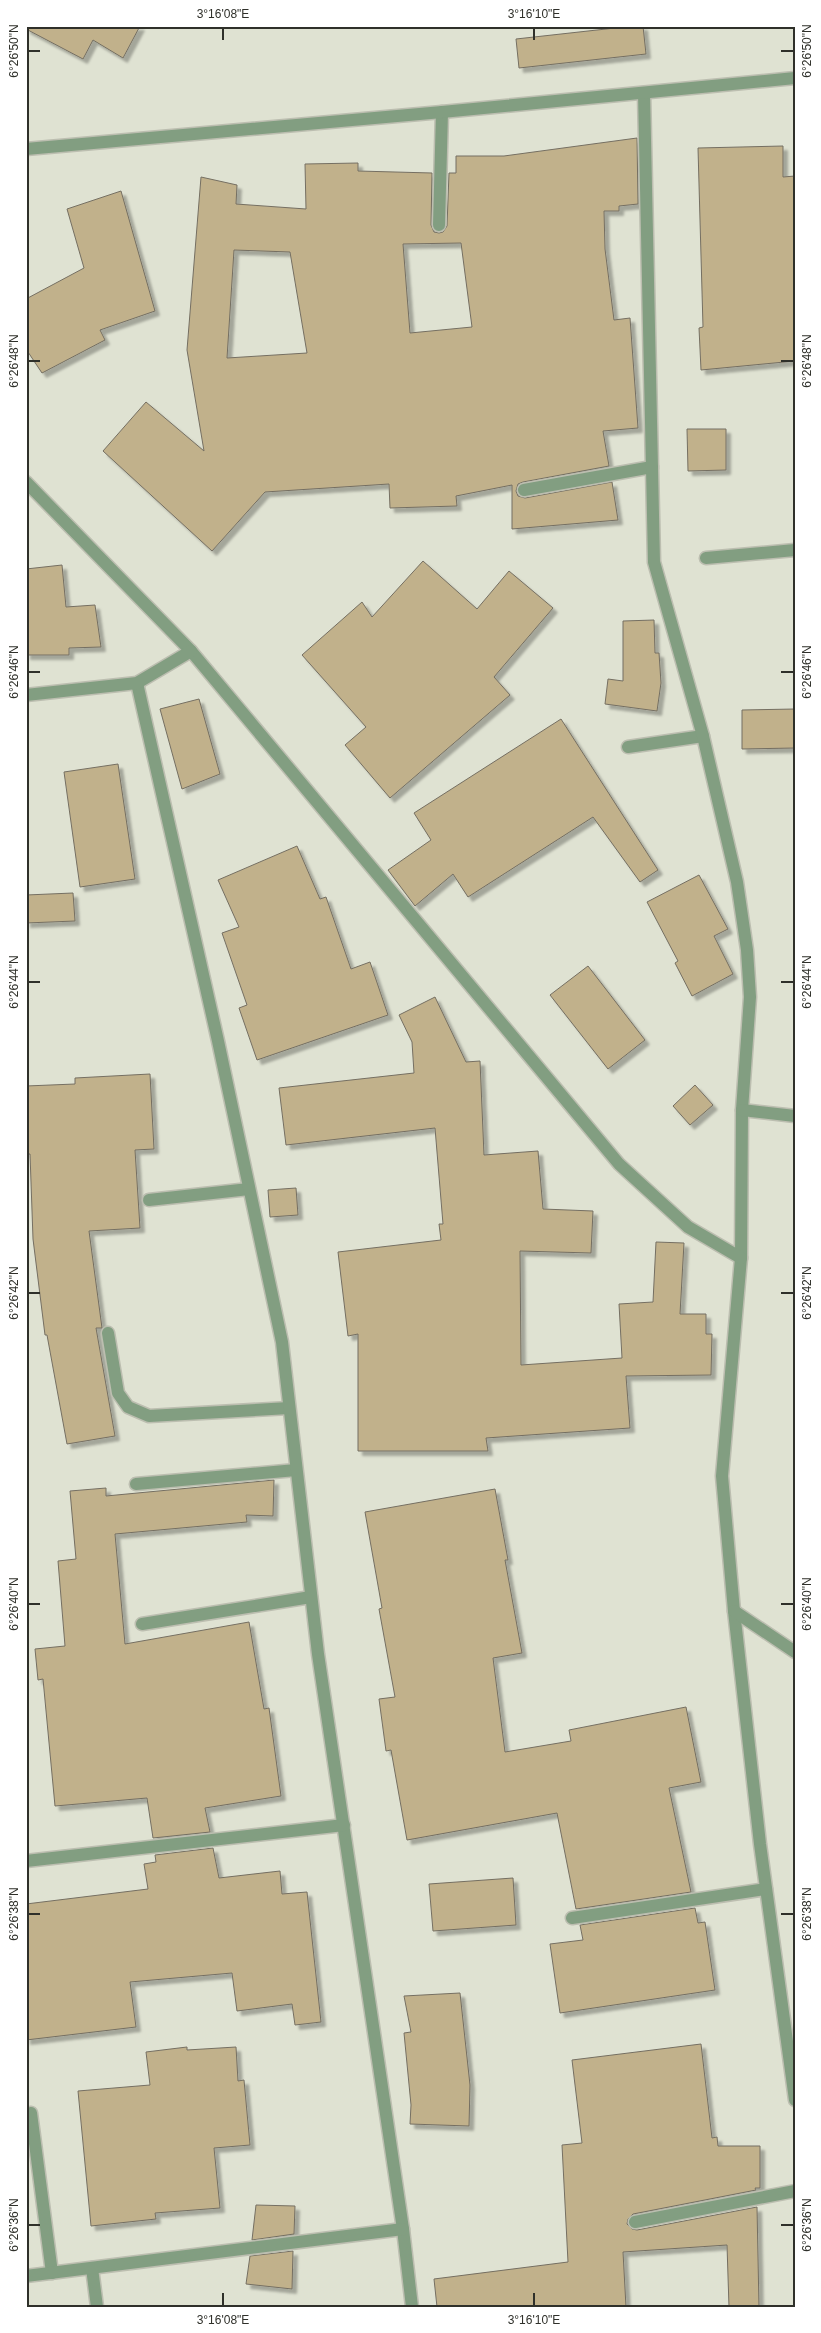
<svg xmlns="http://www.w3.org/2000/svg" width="821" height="2333" font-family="Arial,sans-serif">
<defs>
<filter id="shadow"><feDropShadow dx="4.5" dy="4.5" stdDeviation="1" flood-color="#0004"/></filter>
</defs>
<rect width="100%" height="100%" fill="#dfe2d2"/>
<!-- building -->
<g fill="#c1b18b" stroke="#756f62" fill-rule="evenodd" filter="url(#shadow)">
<path d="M 26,26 L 140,26 L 123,58 L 93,40 L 83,59 L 26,29 Z"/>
<path d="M 633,26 L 643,26 L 646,54 L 519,68 L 516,39 Z"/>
<path d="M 637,138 L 638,204 L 619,206 L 619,211 L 604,211 L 605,249 L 614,320 L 630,318 L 638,428 L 603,431 L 609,466 L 523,482 L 518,484 L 516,491 L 518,496 L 525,498 L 612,482 L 618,520 L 512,529 L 512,485 L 456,496 L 457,506 L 390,508 L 389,484 L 265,492 L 212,551 L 103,451 L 146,402 L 204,451 L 187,350 L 201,177 L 237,185 L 236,204 L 306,209 L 305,164 L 358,163 L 358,171 L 432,173 L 431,225 L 434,232 L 439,233 L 443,232 L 447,226 L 449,173 L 456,173 L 456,156 L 504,156 ZM 461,243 L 472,327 L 410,333 L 403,244 ZM 234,250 L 290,252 L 307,353 L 227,358 Z"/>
<path d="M 783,146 L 783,177 L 795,176 L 795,361 L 701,370 L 699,328 L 703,327 L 698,148 Z"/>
<path d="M 121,191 L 155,311 L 100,330 L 105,340 L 42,373 L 26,349 L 26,299 L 84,268 L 67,209 Z"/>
<path d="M 687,429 L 726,429 L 726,470 L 688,471 Z"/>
<path d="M 423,561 L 477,609 L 509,571 L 553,608 L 494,677 L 510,695 L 390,798 L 345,745 L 366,727 L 302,655 L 362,602 L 372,617 Z"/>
<path d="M 62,565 L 66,607 L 95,605 L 101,647 L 69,648 L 69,655 L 26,655 L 26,569 Z"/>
<path d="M 654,620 L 655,653 L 659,653 L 661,683 L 657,711 L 605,704 L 608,679 L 623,681 L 623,621 Z"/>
<path d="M 199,699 L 220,774 L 182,789 L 160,709 Z"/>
<path d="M 795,709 L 795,748 L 742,749 L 742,710 Z"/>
<path d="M 561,719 L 658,870 L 640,882 L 593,817 L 468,897 L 453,874 L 415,906 L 388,870 L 431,840 L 414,813 Z"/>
<path d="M 118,764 L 135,879 L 80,887 L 64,772 Z"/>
<path d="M 297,846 L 320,899 L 326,897 L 351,969 L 370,962 L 388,1015 L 257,1060 L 239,1008 L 247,1005 L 222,933 L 239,927 L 218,880 Z"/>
<path d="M 699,875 L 728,929 L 714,936 L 733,974 L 692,996 L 675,963 L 678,961 L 647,902 Z"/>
<path d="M 73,893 L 75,921 L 26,923 L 26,895 Z"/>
<path d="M 588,966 L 645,1040 L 608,1069 L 550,995 Z"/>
<path d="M 435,997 L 466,1062 L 480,1061 L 484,1155 L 538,1151 L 543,1209 L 593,1211 L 591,1253 L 520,1251 L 521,1365 L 622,1358 L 619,1304 L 653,1302 L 656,1242 L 684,1243 L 680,1314 L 706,1314 L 706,1334 L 712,1334 L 711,1375 L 626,1376 L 630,1428 L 486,1438 L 488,1451 L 358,1451 L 358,1334 L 348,1336 L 338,1252 L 441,1240 L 439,1224 L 443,1224 L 435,1128 L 286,1145 L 279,1088 L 414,1073 L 412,1042 L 399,1015 Z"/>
<path d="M 150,1074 L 154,1149 L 135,1150 L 140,1228 L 89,1231 L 102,1328 L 96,1328 L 115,1436 L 67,1444 L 47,1335 L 45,1335 L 33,1239 L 30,1154 L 26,1154 L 26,1086 L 75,1084 L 75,1078 Z"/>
<path d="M 695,1085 L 713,1105 L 690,1125 L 673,1106 Z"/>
<path d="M 296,1188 L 298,1215 L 270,1217 L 268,1190 Z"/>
<path d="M 274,1480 L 273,1516 L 246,1515 L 247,1522 L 115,1534 L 125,1644 L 249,1622 L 264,1709 L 269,1708 L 281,1796 L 205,1808 L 210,1832 L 153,1838 L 147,1798 L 55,1806 L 43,1679 L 38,1680 L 35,1649 L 65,1646 L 58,1561 L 76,1559 L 70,1491 L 106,1488 L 106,1496 Z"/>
<path d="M 495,1489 L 508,1560 L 505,1560 L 522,1653 L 493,1658 L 505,1752 L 571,1741 L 569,1730 L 686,1707 L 701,1782 L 669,1788 L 691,1892 L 576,1909 L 557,1813 L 407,1840 L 391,1750 L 386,1751 L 379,1699 L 395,1697 L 379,1609 L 382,1608 L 365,1512 Z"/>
<path d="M 213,1848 L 219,1878 L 280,1871 L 282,1894 L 307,1892 L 321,2022 L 295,2025 L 292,2004 L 237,2011 L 232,1973 L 130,1982 L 136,2027 L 26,2040 L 26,1904 L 148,1889 L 144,1864 L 156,1862 L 155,1855 Z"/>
<path d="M 513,1878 L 516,1925 L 433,1931 L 429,1884 Z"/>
<path d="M 695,1908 L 698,1923 L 705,1922 L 715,1990 L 560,2013 L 550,1944 L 583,1940 L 580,1925 Z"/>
<path d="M 460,1993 L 470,2085 L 469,2126 L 410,2124 L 411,2105 L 404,2033 L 411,2032 L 404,1996 Z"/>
<path d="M 701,2044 L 712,2138 L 717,2137 L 718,2146 L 760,2146 L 760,2188 L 755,2188 L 756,2190 L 633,2214 L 628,2219 L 627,2224 L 632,2229 L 637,2230 L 757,2207 L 759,2307 L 729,2307 L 727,2245 L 623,2252 L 626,2307 L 437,2307 L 434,2279 L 568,2262 L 562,2145 L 582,2143 L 572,2060 Z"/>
<path d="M 187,2047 L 187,2050 L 236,2047 L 238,2081 L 244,2080 L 250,2145 L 214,2148 L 220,2208 L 155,2213 L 156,2219 L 91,2226 L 78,2091 L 150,2085 L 146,2052 Z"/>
<path d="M 256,2205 L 295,2206 L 294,2234 L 252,2240 Z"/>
<path d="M 293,2251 L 292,2289 L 246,2284 L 250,2256 Z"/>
</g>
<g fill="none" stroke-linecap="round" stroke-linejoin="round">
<defs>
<g id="lane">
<path d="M 439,225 L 442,112"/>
<path d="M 524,490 L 652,467"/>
<path d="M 628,747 L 703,736"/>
<path d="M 149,1200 L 249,1189"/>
<path d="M 108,1333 L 118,1393 L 128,1407 L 149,1416 L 289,1408"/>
<path d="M 136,1484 L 296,1470"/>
<path d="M 142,1624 L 311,1597"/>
<path d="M 572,1918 L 766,1889"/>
<path d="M 31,2113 L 52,2273"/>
<path d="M 635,2222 L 795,2191"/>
<path d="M 92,2268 L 97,2307"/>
</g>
<g id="street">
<path d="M 644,93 L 654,562 L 703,736 L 737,882 L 747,950 L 750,997 L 742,1110 L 741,1258 L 722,1476 L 734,1611 L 760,1844 L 795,2100"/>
<path d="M 26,149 L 442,112 L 795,78"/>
<path d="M 26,482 L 191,651 L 619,1164 L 688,1227 L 741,1258"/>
<path d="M 706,558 L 795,550"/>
<path d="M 137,683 L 218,1041 L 282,1342 L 318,1654 L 403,2229 L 412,2307"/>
<path d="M 26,695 L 137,683 L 191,651"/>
<path d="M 742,1110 L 795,1116"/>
<path d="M 734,1611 L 795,1652"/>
<path d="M 26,1861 L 344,1825"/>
<path d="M 26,2276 L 403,2229"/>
</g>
</defs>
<!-- lane casing -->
<use href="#lane" stroke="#bcbeb0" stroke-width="15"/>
<!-- street casing -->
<use href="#street" stroke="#bcbeb0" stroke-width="15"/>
<!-- lane -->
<use href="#lane" stroke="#829e81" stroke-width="12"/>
<!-- street -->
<use href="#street" stroke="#829e81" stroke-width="12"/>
</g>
<!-- ticks -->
<path fill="none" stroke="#2f302a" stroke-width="2" d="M 223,28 L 223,40M 534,28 L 534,40M 28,51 L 40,51M 781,51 L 794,51M 28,361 L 40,361M 781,361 L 794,361M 28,672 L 40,672M 781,672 L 794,672M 28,982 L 40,982M 781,982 L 794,982M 28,1293 L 40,1293M 781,1293 L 794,1293M 28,1604 L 40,1604M 781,1604 L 794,1604M 28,1914 L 40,1914M 781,1914 L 794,1914M 28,2225 L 40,2225M 781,2225 L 794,2225M 223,2293 L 223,2306M 534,2293 L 534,2306"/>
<!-- border -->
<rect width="821" height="2333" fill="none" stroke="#ffffff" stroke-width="55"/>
<rect x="28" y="28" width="766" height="2278" fill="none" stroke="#2f302a" stroke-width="2"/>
<g font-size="12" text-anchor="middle" fill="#2f302a">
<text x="223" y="18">3°16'08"E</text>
<text x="534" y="18">3°16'10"E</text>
<text transform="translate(14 51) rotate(-90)" y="4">6°26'50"N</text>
<text transform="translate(807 51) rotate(-90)" y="4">6°26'50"N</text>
<text transform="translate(14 361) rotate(-90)" y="4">6°26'48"N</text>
<text transform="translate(807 361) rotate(-90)" y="4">6°26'48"N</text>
<text transform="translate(14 672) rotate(-90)" y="4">6°26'46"N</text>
<text transform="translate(807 672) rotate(-90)" y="4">6°26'46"N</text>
<text transform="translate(14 982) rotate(-90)" y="4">6°26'44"N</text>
<text transform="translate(807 982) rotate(-90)" y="4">6°26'44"N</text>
<text transform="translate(14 1293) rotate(-90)" y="4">6°26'42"N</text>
<text transform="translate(807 1293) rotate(-90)" y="4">6°26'42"N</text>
<text transform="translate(14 1604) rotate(-90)" y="4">6°26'40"N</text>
<text transform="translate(807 1604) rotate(-90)" y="4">6°26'40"N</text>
<text transform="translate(14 1914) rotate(-90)" y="4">6°26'38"N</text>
<text transform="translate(807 1914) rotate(-90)" y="4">6°26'38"N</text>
<text transform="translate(14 2225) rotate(-90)" y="4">6°26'36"N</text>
<text transform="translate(807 2225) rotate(-90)" y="4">6°26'36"N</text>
<text x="223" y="2324">3°16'08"E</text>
<text x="534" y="2324">3°16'10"E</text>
</g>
</svg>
